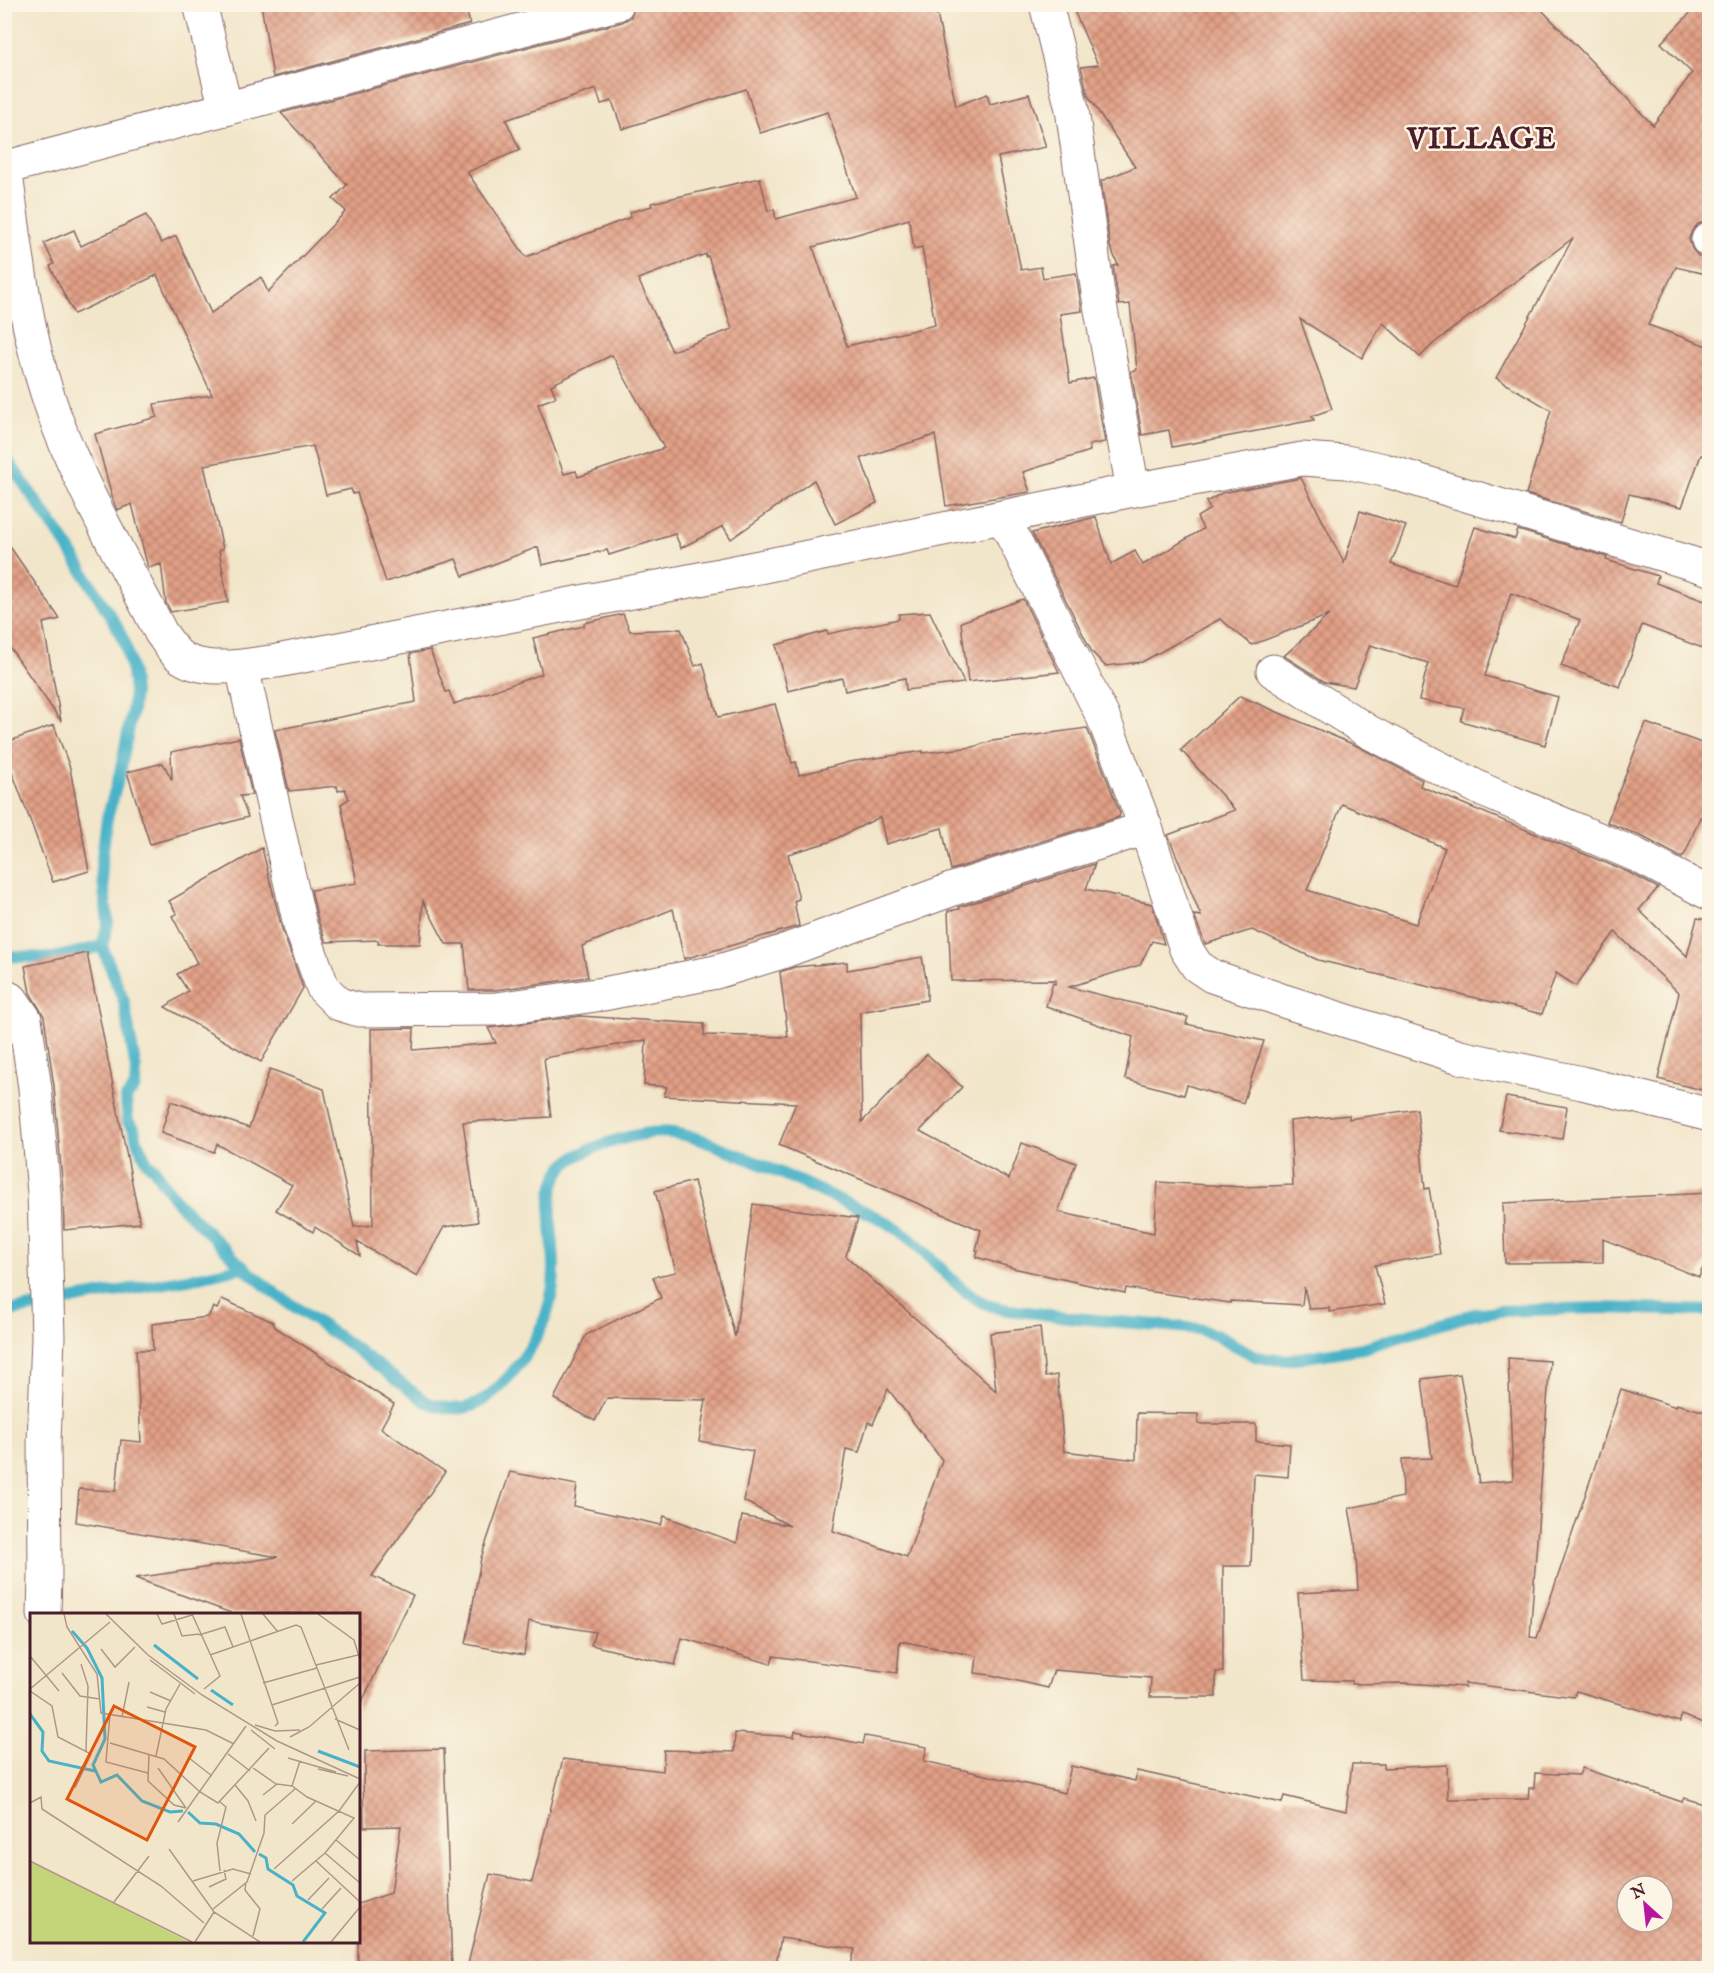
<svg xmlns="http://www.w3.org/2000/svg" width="1714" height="1973" font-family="'IM FELL English',serif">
<defs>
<pattern id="building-cross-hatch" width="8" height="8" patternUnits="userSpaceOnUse" patternTransform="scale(1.5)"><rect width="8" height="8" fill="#e2a086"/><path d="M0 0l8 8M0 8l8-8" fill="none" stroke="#b9826e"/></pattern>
</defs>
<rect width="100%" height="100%" fill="#fcf5e5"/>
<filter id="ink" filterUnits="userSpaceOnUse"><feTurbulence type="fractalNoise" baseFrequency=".0167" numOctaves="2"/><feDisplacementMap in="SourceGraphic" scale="12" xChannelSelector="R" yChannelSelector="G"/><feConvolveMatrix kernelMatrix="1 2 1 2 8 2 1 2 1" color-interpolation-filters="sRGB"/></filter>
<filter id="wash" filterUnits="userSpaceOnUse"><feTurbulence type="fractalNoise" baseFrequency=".008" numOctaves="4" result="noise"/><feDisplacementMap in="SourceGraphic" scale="24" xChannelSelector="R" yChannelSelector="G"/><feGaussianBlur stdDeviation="1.35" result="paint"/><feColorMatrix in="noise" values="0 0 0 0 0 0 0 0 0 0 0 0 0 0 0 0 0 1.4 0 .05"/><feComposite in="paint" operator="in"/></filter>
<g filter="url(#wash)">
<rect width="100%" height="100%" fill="#f2e6ca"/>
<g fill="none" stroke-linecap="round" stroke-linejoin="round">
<!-- stream -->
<g stroke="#4ab2c8" stroke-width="12">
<path d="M 4,455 L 66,544 L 116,625 L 125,643 L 132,672 L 134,692 L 132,712 L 120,773 L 107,818 L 101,865 L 108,923 L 102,946 L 124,1002 L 136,1070 L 135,1087 L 126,1098 L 128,1122 L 134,1128 L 137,1141 L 148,1164 L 154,1168 L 160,1179 L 178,1203 L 243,1267 L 276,1294 L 352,1346 L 426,1402 C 457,1414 476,1410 499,1387 C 530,1356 554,1315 554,1270 C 555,1238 542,1199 561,1170 C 573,1151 621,1138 643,1134 C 658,1131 674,1132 688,1136 C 703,1139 717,1146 731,1152 C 761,1164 790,1177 820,1191 C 850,1205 883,1217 909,1238 C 934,1258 958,1292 986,1304 C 1002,1311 1020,1311 1036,1313 C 1090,1321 1144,1323 1198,1329 L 1216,1335 L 1255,1356 L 1268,1359 L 1287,1360 L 1363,1348 L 1474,1314 L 1499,1311 L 1601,1308 L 1710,1311"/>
<path d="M 4,956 L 53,958 L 102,946"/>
<path d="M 4,1312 L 204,1276 L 243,1267"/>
</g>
</g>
<g id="blocks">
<!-- building -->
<g fill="url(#building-cross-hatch)" fill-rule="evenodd">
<path d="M 261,4 L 465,4 L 470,24 L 273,77 Z"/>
<path d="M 637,4 L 935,4 L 956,106 L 987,94 L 990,104 L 1029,94 L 1046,147 L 998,157 L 1021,270 L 1041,267 L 1043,278 L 1076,273 L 1082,311 L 1060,314 L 1070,383 L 1094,378 L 1105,442 L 1089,445 L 1090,451 L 1023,472 L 1030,492 L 946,506 L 935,435 L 861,458 L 877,503 L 835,524 L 814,480 L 731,539 L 723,526 L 681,548 L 675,534 L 609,555 L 607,550 L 542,565 L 538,547 L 463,576 L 456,559 L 386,582 L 357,493 L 353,494 L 351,489 L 326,495 L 313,446 L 204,465 L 223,549 L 219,550 L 228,602 L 171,612 L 166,603 L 161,564 L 148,568 L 132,504 L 117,510 L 113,500 L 95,434 L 157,417 L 154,404 L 212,395 L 157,275 L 74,314 L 50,266 L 54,264 L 44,243 L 74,230 L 81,246 L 146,215 L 161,243 L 176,236 L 211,313 L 261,277 L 268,292 L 346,211 L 333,199 L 347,185 L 281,113 L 622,22 L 631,17 L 635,5 ZM 596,89 L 601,104 L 612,101 L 622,129 L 746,89 L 760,133 L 828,112 L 856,197 L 776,219 L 774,209 L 768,211 L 760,178 L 651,203 L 652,206 L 630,212 L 631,217 L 526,257 L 467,172 L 520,150 L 506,120 ZM 909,219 L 914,249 L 922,247 L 935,325 L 847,346 L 813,247 ZM 706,254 L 706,257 L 708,256 L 732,329 L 672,351 L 638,279 ZM 612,355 L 664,448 L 578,477 L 576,471 L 564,474 L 538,404 L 556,397 L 551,385 Z"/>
<path d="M 1071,4 L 1536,4 L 1653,125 L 1692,73 L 1661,43 L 1699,4 L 1710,4 L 1710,221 L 1698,224 L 1692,231 L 1689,239 L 1692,249 L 1698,256 L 1710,259 L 1710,275 L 1676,267 L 1648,325 L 1710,347 L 1710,458 L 1701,455 L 1682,507 L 1629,494 L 1621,522 L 1526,494 L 1551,410 L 1496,378 L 1573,238 L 1434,343 L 1420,357 L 1383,323 L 1362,358 L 1300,319 L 1332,409 L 1312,416 L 1314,420 L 1172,447 L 1169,430 L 1142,435 L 1131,371 L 1137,370 L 1130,304 L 1119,305 L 1113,266 L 1118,265 L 1110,246 L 1101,181 L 1135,167 L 1088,96 L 1081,67 L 1098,65 Z"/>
<path d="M 1301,478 L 1344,563 L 1360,511 L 1406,526 L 1391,564 L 1455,585 L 1475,527 L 1515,539 L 1518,530 L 1607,557 L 1606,560 L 1658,576 L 1656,583 L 1710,603 L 1710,651 L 1642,625 L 1620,687 L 1561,666 L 1580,620 L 1511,593 L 1485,676 L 1558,697 L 1545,745 L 1461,721 L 1464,708 L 1419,700 L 1428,663 L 1370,645 L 1354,687 L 1325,682 L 1284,656 L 1329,615 L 1252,645 L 1220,619 L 1142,662 L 1105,666 L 1092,652 L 1032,533 L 1096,517 L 1111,564 L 1135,551 L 1143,565 L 1203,529 L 1197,517 L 1210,509 L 1206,502 L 1222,493 Z"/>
<path d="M 4,538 L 60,619 L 43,623 L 61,721 L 4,639 Z"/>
<path d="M 1023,599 L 1059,672 L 968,682 L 961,622 Z"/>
<path d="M 930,612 L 964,683 L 906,690 L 905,678 L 845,691 L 842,678 L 788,691 L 776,645 L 827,631 L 828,634 L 899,619 L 899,614 Z"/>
<path d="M 623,614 L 630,631 L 681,629 L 695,666 L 703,663 L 718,717 L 775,704 L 792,763 L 796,762 L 799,775 L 849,762 L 923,751 L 923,753 L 973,747 L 992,741 L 1087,728 L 1120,813 L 1119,817 L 951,870 L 942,828 L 886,844 L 880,817 L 829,842 L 788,854 L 799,899 L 794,901 L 799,926 L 684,959 L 673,909 L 582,946 L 588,977 L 495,990 L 469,990 L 464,944 L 446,944 L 423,901 L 420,944 L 378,944 L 378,940 L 326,942 L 318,920 L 311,890 L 357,883 L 341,804 L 349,799 L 345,789 L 338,791 L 337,786 L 289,791 L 275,730 L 416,702 L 410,654 L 430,650 L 446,692 L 449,691 L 454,704 L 542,674 L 533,638 L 584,626 L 584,623 Z"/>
<path d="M 1240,696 L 1357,746 L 1422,780 L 1420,786 L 1628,872 L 1658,888 L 1639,910 L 1687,956 L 1697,918 L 1710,920 L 1710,1092 L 1658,1079 L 1679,993 L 1615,932 L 1576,986 L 1556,973 L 1542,1014 L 1318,960 L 1252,930 L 1205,944 L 1194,915 L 1201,916 L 1168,835 L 1235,810 L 1181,750 ZM 1342,804 L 1445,848 L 1416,924 L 1307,890 Z"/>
<path d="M 1646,723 L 1710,746 L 1710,822 L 1700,817 L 1686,852 L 1682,858 L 1645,838 L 1607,822 Z"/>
<path d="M 54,725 L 70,768 L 89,871 L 53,882 L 4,750 L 4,743 Z"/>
<path d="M 239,738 L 252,795 L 240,796 L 248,817 L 150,844 L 127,772 L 163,763 L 172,780 L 171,752 Z"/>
<path d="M 262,848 L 282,929 L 303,988 L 261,1062 L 165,1007 L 188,991 L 177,974 L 197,963 L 172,916 L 177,914 L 169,901 Z"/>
<path d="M 1095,864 L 1086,889 L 1152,904 L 1164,944 L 1152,941 L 1140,965 L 1069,987 L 1188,1017 L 1186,1024 L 1264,1041 L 1243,1103 L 1187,1085 L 1184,1095 L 1125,1079 L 1133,1037 L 1046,1006 L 1053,983 L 1055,984 L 1056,980 L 951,981 L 948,911 L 960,909 L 959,907 Z"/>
<path d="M 87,953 L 140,1223 L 64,1230 L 63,1191 L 54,1086 L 44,1016 L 30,993 L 25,966 Z"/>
<path d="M 922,957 L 927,985 L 927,1000 L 860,1012 L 862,1122 L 927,1054 L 962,1087 L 920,1131 L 1009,1179 L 1022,1143 L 1076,1163 L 1058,1212 L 1154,1233 L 1158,1182 L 1243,1187 L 1293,1185 L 1290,1121 L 1349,1115 L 1349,1119 L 1417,1109 L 1425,1189 L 1429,1188 L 1440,1254 L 1375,1265 L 1385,1304 L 1330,1312 L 1329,1308 L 1309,1309 L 1304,1287 L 1302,1305 L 1231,1301 L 1230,1303 L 1126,1288 L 1125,1293 L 1013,1268 L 976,1257 L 978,1251 L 976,1250 L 981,1230 L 779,1145 L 796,1103 L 664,1096 L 667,1087 L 644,1085 L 646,1040 L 544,1058 L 551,1117 L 463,1122 L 478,1222 L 444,1227 L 417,1276 L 357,1242 L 360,1256 L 315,1227 L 313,1232 L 276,1210 L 292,1185 L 217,1144 L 214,1152 L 161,1133 L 171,1101 L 249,1128 L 270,1069 L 324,1089 L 354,1227 L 373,1225 L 371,1029 L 414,1028 L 413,1050 L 496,1043 L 488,1028 L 580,1016 L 704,1024 L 704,1035 L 788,1037 L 780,972 L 795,967 L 847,962 L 847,970 Z"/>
<path d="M 1506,1097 L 1567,1107 L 1562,1139 L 1499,1130 Z"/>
<path d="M 694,1181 L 735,1337 L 753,1204 L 858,1218 L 846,1256 L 996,1391 L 990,1333 L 1040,1327 L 1045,1377 L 1057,1375 L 1064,1451 L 1136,1460 L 1137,1413 L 1198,1414 L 1198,1424 L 1256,1424 L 1256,1441 L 1290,1444 L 1288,1477 L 1254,1474 L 1251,1566 L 1223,1566 L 1223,1672 L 1216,1672 L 1216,1697 L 1150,1697 L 1151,1678 L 1054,1670 L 1048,1688 L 991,1675 L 975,1673 L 977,1656 L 900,1641 L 897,1673 L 773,1656 L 771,1664 L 682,1638 L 675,1665 L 591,1645 L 595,1632 L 529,1621 L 524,1655 L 466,1644 L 481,1558 L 510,1472 L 577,1485 L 574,1506 L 661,1525 L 664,1516 L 737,1543 L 742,1516 L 790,1526 L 744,1501 L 753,1451 L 699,1441 L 706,1400 L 607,1398 L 595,1421 L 554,1399 L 586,1335 L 661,1298 L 653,1277 L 676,1272 L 655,1191 ZM 888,1389 L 942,1460 L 907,1557 L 833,1531 L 846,1449 L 859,1452 L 868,1422 L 873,1424 Z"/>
<path d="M 1710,1193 L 1710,1251 L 1699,1277 L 1603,1239 L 1603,1262 L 1505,1263 L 1503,1203 Z"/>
<path d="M 222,1299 L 273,1322 L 275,1327 L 394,1404 L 381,1428 L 445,1472 L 372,1576 L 413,1595 L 358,1710 L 358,1614 L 234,1614 L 135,1578 L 278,1557 L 76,1522 L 79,1489 L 116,1491 L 121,1440 L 141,1442 L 136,1350 L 153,1350 L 152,1324 L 208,1317 L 213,1307 L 217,1309 Z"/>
<path d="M 1508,1358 L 1550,1361 L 1530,1637 L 1537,1638 L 1621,1389 L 1676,1407 L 1676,1404 L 1710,1413 L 1710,1725 L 1681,1715 L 1680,1722 L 1576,1691 L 1574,1697 L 1465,1683 L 1465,1687 L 1406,1683 L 1352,1684 L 1352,1681 L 1304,1680 L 1298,1593 L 1358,1590 L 1355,1541 L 1349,1508 L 1403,1497 L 1402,1459 L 1432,1458 L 1422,1379 L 1460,1374 L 1479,1483 L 1513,1480 Z"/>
<path d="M 795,1731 L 863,1744 L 865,1736 L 927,1747 L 924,1761 L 1065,1793 L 1071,1766 L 1135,1781 L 1137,1771 L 1282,1803 L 1284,1796 L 1346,1811 L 1352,1764 L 1384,1764 L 1384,1768 L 1447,1765 L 1448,1799 L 1528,1799 L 1529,1788 L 1534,1788 L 1535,1773 L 1579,1775 L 1582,1768 L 1682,1802 L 1684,1798 L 1710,1806 L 1710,1968 L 850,1968 L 855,1949 L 781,1938 L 775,1968 L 595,1968 L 572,1967 L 572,1968 L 467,1968 L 490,1874 L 532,1882 L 563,1759 L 663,1771 L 664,1750 L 734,1752 L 735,1733 L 794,1737 ZM 1627,1886 L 1663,1886 L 1663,1922 L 1627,1922 Z"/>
<path d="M 444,1749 L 452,1968 L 358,1968 L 358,1904 L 391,1893 L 401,1826 L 364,1827 L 363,1775 L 365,1775 L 365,1751 Z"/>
</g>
</g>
</g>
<g filter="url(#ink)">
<use href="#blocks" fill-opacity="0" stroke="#856563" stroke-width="1.5"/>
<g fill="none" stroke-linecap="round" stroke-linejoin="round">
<defs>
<g id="minor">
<path d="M 200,4 L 226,109"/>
<path d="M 1046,4 L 1072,109 L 1098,293 L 1133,490"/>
<path d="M 4,168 L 617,4"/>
<path d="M 5,168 C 16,243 23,320 47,393 C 73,476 121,555 161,633 C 166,639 171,649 178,655 C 202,675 248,665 277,661 L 720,575 L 1133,490 L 1302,459 L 1346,462 L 1384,470 L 1710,569"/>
<path d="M 1708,240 L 1710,240"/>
<path d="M 1003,517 L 1103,717 L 1146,828 L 1186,949 L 1197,966 L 1212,976 L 1284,1001 L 1460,1057 L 1582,1083 L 1710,1115"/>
<path d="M 242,667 L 300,925 L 323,988 L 339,1004 L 359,1010 L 496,1009 L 603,994 L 716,972 L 779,953 L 953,889 L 1146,828"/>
<path d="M 1273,671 L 1369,732 L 1485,791 L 1636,855 L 1710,894"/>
<path d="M 4,996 L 12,1000 L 25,1019 L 35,1088 L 44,1193 L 48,1337 L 44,1442 L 45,1575 L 44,1614"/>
</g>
</defs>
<!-- minor casing -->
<use href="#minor" stroke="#856563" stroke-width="35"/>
<!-- minor -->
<use href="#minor" stroke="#fff" stroke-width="33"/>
</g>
</g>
<g text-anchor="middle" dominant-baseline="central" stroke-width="5" stroke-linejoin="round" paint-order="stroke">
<!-- district labels -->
<g font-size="30" font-weight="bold" letter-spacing="1.5" fill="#4a1f2b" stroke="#fcf5e5">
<text x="1482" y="140">VILLAGE</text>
</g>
</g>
<!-- overview -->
<g transform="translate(30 1613)">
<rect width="330" height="330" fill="#f2e6ca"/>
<path d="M 0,248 L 159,329 L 0,329 Z" fill="#c3d578"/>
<path fill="none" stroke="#4ab2c8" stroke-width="3" d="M 42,18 L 57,35 L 72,65 L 75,126 L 63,152 L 71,169 L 87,162 L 112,188 L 140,199 L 153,198M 124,32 L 168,66M 181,77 L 203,92M 0,101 L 13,119 L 12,138 L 19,148 L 65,158M 288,138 L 330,154M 158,199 L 170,210 L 186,211 L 209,221 L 225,239M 229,241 L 236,245 L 238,256 L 263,272 L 267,283 L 295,300 L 273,329"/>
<path fill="none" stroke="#af968a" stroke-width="1.5" d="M 34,1 L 37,14 L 67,61 L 71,100 L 176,117 L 204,131M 76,1 L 118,42 L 172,82 L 247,128 L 330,166M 127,1 L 132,11 L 162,2M 144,1 L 152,23 L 169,21M 162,1 L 190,63 L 174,76M 211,1 L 242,92 L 248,110 L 245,113M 233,1 L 248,19M 288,1 L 324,27 L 330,47M 169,22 L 195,14 L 203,34M 71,36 L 85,54 L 105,34M 180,42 L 266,12 L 271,14 L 319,137M 0,43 L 29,78M 120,47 L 165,81M 51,51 L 58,73 L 56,138M 286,52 L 328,42M 32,60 L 50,83 L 70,86M 233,70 L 287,55M 0,76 L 80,9M 0,78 L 22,93 L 28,124 L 61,141 L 45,175M 120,79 L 141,88M 242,92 L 330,64M 117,94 L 135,99M 80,101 L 76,149 L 118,160M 92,104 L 99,69M 305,106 L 330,117M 225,112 L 245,118 L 270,117M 221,117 L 245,136M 260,124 L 279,114 L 330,70M 80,130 L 134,146 L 170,179 L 188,190 L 239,135M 198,141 L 220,158M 119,142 L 118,168 L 144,192 L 156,195M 126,143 L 136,96 L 150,71M 159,145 L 182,163M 258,145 L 306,159M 128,155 L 156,195M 223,155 L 246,171M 288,156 L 318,163M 205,172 L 218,188 L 226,208M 262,173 L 270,148M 233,182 L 247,171 L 262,173 L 277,184 L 324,205 L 295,240 L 262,268M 190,189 L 196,194 L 187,230 L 190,258M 0,190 L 11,184 L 12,196 L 131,273 L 174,310M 148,209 L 216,113M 262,211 L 286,188M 306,227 L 330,247M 139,236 L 184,299 L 230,329M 295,240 L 330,270M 0,248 L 162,329M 286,248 L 330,289M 244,256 L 309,198 L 330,169M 163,268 L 203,256 L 221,261M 216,269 L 215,277 L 230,296 L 223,323M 179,274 L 196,266 L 194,257M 278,287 L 299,265M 84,289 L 119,243M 183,296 L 217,269 L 234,220 L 235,202 L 265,176M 292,296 L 311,275M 165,329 L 184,299M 301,329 L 330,294"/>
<path fill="#e0560e" fill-opacity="0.15" stroke="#e0560e" stroke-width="3" d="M 84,93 L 165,134 L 117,227 L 37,186 Z"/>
<rect width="330" height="330" fill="none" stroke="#4a1f2b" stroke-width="3"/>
</g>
<!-- margin -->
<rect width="1714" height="1973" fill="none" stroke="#fcf5e5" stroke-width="24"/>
<!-- north arrow -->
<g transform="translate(1645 1904) rotate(333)"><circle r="28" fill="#fcf5e5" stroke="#b59f9b" stroke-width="1.5"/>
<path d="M0-4.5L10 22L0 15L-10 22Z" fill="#b5179e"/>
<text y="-9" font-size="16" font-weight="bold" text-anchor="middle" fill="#4a1f2b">N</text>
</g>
</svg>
